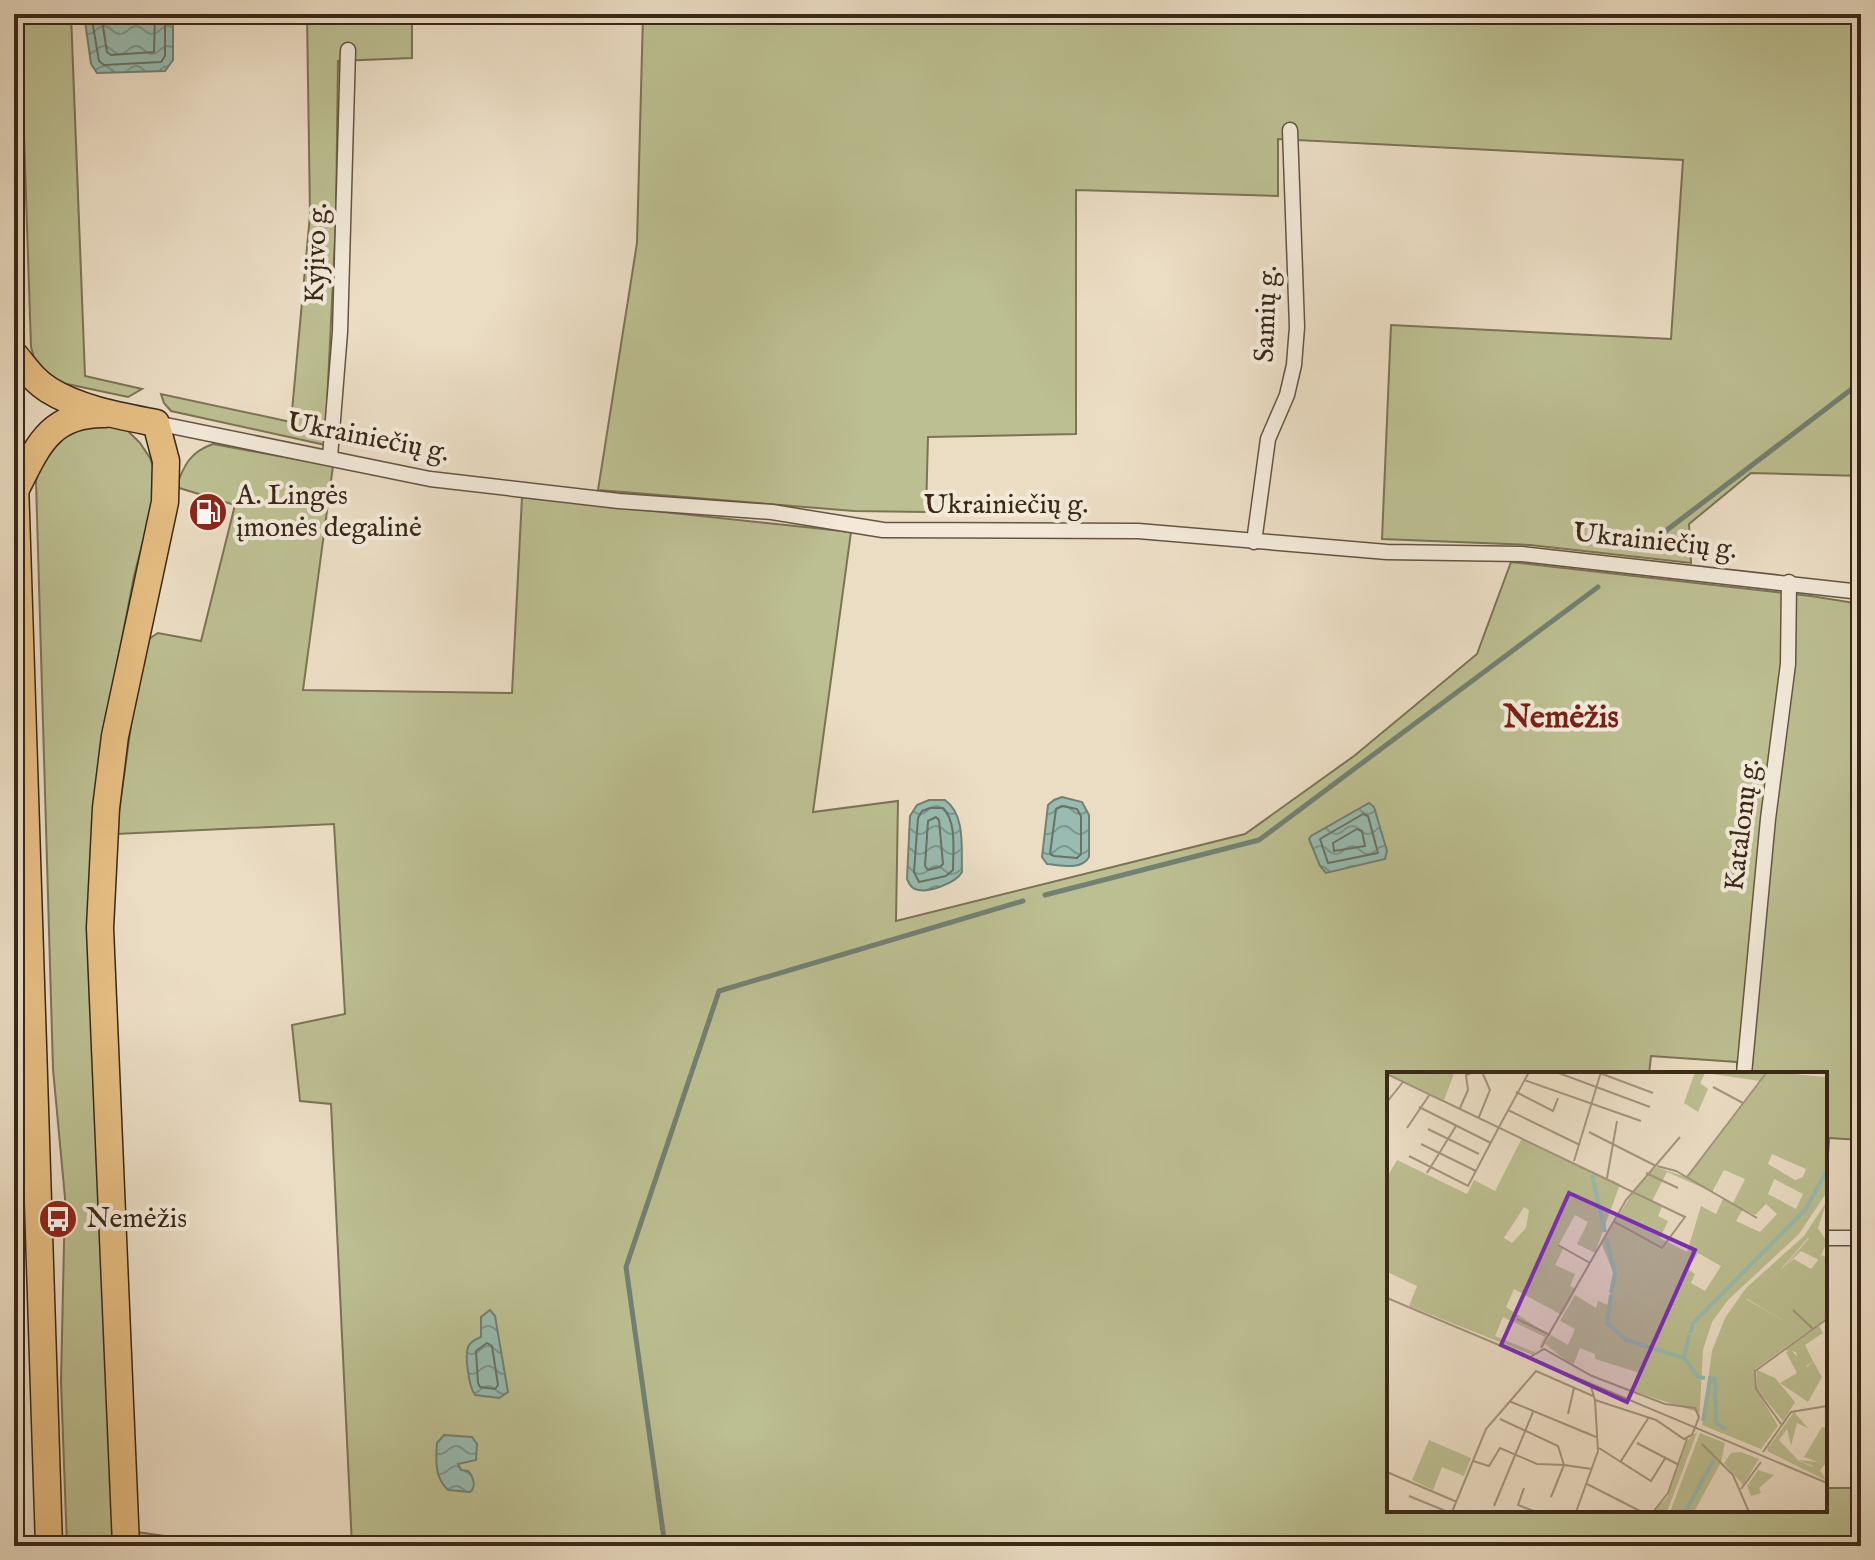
<svg xmlns="http://www.w3.org/2000/svg" width="1875" height="1560" font-family="'IM FELL English',serif">
<defs>
<pattern id="water-waves" width="16" height="10" patternUnits="userSpaceOnUse" patternTransform="scale(2)"><rect width="16" height="10" fill="#98bcb1"/><path d="M0 5q4-4 8 0t8 0" fill="none" stroke="#7d998f"/></pattern>
</defs>
<rect width="100%" height="100%" fill="#ebddc4"/>
<filter id="stains"><feTurbulence type="fractalNoise" baseFrequency=".0025" numOctaves="4"/><feColorMatrix values="0 0 0 0 .2 0 0 0 0 .09 0 0 0 0 .02 0 0 0 .5 -.17"/></filter>
<radialGradient id="worn" r=".72"><stop offset=".6" stop-color="#630" stop-opacity="0"/><stop offset="1" stop-color="#630" stop-opacity=".3"/></radialGradient>
<!-- green -->
<g fill="#bcbf91" stroke="#7b7454" stroke-width="2">
<path d="M 20,14 L 71,14 L 85,376 L 142,389 L 128,397 L 53,381 L 35,361 L 31,347 Z"/>
<path d="M 307,14 L 412,14 L 412,58 L 338,61 L 336,219 L 325,445 L 171,411 L 164,403 L 161,394 L 291,422 L 310,215 Z"/>
<path d="M 643,14 L 1861,14 L 1861,476 L 1751,473 L 1689,524 L 1691,563 L 1530,545 L 1382,539 L 1391,325 L 1671,339 L 1683,160 L 1278,139 L 1278,196 L 1076,190 L 1076,434 L 928,437 L 926,512 L 854,511 L 598,490 L 637,243 Z"/>
<path d="M 87,422 L 124,427 L 140,443 L 150,458 L 155,472 L 154,499 L 134,576 L 104,732 L 114,1546 L 67,1546 L 61,1382 L 65,1198 L 53,1069 L 36,481 C 45,445 56,440 87,422 Z"/>
<path d="M 213,444 L 333,466 L 303,690 L 512,693 L 522,497 L 851,532 L 813,812 L 898,801 L 896,921 L 1245,834 L 1354,756 L 1477,654 L 1511,562 L 1811,596 L 1861,604 L 1861,1140 L 1829,1138 L 1825,1202 L 1825,1074 L 1737,1074 L 1737,1062 L 1651,1056 L 1649,1074 L 1389,1074 L 1389,1510 L 1825,1510 L 1825,1488 L 1861,1488 L 1861,1546 L 352,1546 L 331,1104 L 300,1101 L 292,1025 L 345,1014 L 334,824 L 116,834 L 141,653 L 146,641 L 158,633 L 201,641 L 235,505 L 176,487 C 184,465 190,452 213,444 Z"/>
<path d="M 137,1532 L 233,1546 L 138,1546 Z"/>
</g>
<!-- water -->
<g fill="url(#water-waves)" stroke="#728173" stroke-width="2">
<path d="M 84,14 L 173,14 L 173,60 L 165,71 L 97,73 L 91,64 Z"/>
<path d="M 1062,797 L 1082,802 L 1089,815 L 1089,857 C 1081,871 1061,865 1047,864 L 1042,857 L 1048,805 L 1054,800 Z"/>
<path d="M 929,800 L 945,800 C 966,815 961,849 962,872 C 956,883 927,894 915,889 C 910,887 909,883 907,879 L 910,816 L 917,805 Z"/>
<path d="M 1369,803 L 1374,807 L 1387,851 L 1385,859 L 1326,873 L 1320,866 L 1309,839 L 1311,836 Z"/>
<path d="M 490,1310 L 495,1316 L 508,1392 L 499,1398 L 475,1395 C 469,1387 463,1351 470,1344 C 473,1340 477,1339 481,1337 L 481,1317 Z"/>
<path d="M 444,1435 L 472,1437 L 477,1444 L 476,1460 L 458,1464 L 461,1470 L 468,1471 C 473,1476 477,1487 470,1492 L 448,1490 C 434,1477 436,1460 437,1443 Z"/>
</g>
<g fill="none" stroke-linecap="round" stroke-linejoin="round">
<!-- shore -->
<g stroke="#697264" stroke-width="2">
<path d="M 91,14 L 99,61 L 104,65 L 161,62 L 165,56 L 165,14"/>
<path d="M 101,14 L 107,52 L 111,55 L 154,52 L 155,14"/>
<path d="M 1062,806 L 1077,809 L 1081,816 L 1081,854 L 1077,858 L 1054,856 L 1050,854 L 1056,809 Z"/>
<path d="M 930,808 L 943,808 C 957,822 953,851 953,870 L 946,876 L 919,882 L 914,872 L 918,818 L 922,811 Z"/>
<path d="M 1363,814 L 1368,816 L 1378,853 L 1328,863 L 1320,839 Z"/>
<path d="M 936,817 L 939,820 L 943,864 L 940,867 L 928,870 L 925,866 L 928,821 Z"/>
<path d="M 1357,829 L 1362,831 L 1365,846 L 1334,851 L 1333,843 Z"/>
<path d="M 487,1343 L 492,1346 L 498,1385 L 495,1389 L 480,1387 L 478,1383 L 476,1351 Z"/>
</g>
<!-- stream -->
<g stroke="#728173" stroke-width="5">
<path d="M 1642,549 L 1861,382"/>
<path d="M 1045,895 L 1259,840 L 1598,587"/>
<path d="M 665,1546 L 626,1267 L 719,991 L 1023,901"/>
</g>
<defs>
<g id="street">
<path d="M 156,423 L 430,479 L 619,501 L 772,512 L 883,530 L 1138,531 L 1387,552 L 1522,554 L 1861,592"/>
<path d="M 330,457 L 340,332 L 348,50"/>
<path d="M 1254,542 L 1268,439 L 1287,395 L 1294,365 L 1297,327 L 1290,130"/>
<path d="M 1744,1074 L 1768,819 L 1788,664 L 1789,582"/>
<path d="M 1825,1238 L 1861,1238"/>
</g>
<g id="highway">
<path d="M 14,354 C 25,367 34,381 49,390 C 79,409 121,416 156,423 L 166,461 L 165,502 L 115,736 L 106,808 L 100,928 L 126,1546"/>
<path d="M 14,451 L 49,1546"/>
<path d="M 17,487 C 38,445 51,413 105,414"/>
</g>
</defs>
<!-- street casing -->
<use href="#street" stroke="#665542" stroke-width="17"/>
<!-- highway casing -->
<use href="#highway" stroke="#3a2817" stroke-width="29"/>
<!-- street -->
<use href="#street" stroke="#f2e9d9" stroke-width="14"/>
<!-- highway -->
<use href="#highway" stroke="#e6be82" stroke-width="26"/>
</g>
<!-- icons -->
<defs>
<symbol id="fuel-disc" viewBox="-11 -11 22 22"><circle r="9.5" fill="#8f2418" stroke="#f2e9d9"/><path d="M-5.5-6h7V0h2V4h1.3V-2.5L3-4.5l.8-.8L6-3V5H2.5V1h-1V6h-7ZM-4.2-4.7v3.2H.2V-4.7Z" fill="#fff"/></symbol>
<symbol id="bus-disc" viewBox="-11 -11 22 22"><circle r="9.5" fill="#8f2418" stroke="#f2e9d9"/><path d="M-5-6H5V4H4V6H2V4H-2V6H-4V4H-5ZM-3.5-4V0h7V-4ZM-3.5 1.2v1.5H-2V1.2ZM2 1.2v1.5H3.5V1.2Z" fill="#fff"/></symbol>
</defs>
<g fill-rule="evenodd">
<use href="#fuel-disc" x="186" y="490" width="44" height="44"/>
<use href="#bus-disc" x="36" y="1197" width="44" height="44"/>
</g>
<g text-anchor="middle" dominant-baseline="central" stroke-width="8" stroke-linejoin="round" paint-order="stroke">
<!-- street labels -->
<g font-size="28" fill="#3a2817" stroke="#f2e9d9">
<text transform="translate(317 253) rotate(-88)">Kyjivo g.</text>
<text transform="translate(1267 314) rotate(-88)">Samių g.</text>
<text transform="translate(368 438) rotate(11)">Ukrainiečių g.</text>
<text x="1006" y="505">Ukrainiečių g.</text>
<text transform="translate(1655 542) rotate(6)">Ukrainiečių g.</text>
<text transform="translate(1743 825) rotate(-83)">Katalonų g.</text>
</g>
<!-- poi labels -->
<g font-size="28" fill="#3a2817" stroke="#f2e9d9" text-anchor="start">
<text x="236" y="496">A. Lingės<tspan x="236" dy="32">įmonės degalinė</tspan></text>
<text x="86" y="1219">Nemėžis</text>
</g>
<!-- quarter labels -->
<g font-size="32" font-weight="bold" fill="#7a1f14" stroke="#f2e9d9">
<text x="1561" y="718">Nemėžis</text>
</g>
</g>
<!-- overview -->
<g transform="translate(1387 1072)">
<rect width="440" height="440" fill="#ebddc4"/>
<path d="M 85,0 L 67,2 L 57,28 L 0,1 ZM 308,0 L 380,0 L 373,9 L 318,1 L 313,11 L 321,17 L 311,40 L 297,31 ZM 381,0 L 440,5 L 440,120 L 412,162 L 341,228 L 325,250 L 316,278 L 312,352 L 313,341 L 243,318 L 253,301 L 208,287 L 208,282 L 193,276 L 186,294 L 158,272 L 164,263 L 181,273 L 188,257 L 173,249 L 188,223 L 209,236 L 211,229 L 221,233 L 227,202 L 214,171 L 247,119 L 269,95 L 299,105 ZM 385,82 L 419,97 L 416,105 L 408,108 L 381,92 ZM 337,98 L 358,107 L 346,131 L 336,127 L 329,142 L 314,134 L 300,180 L 273,166 L 281,149 L 271,144 L 275,135 L 265,129 L 280,100 L 325,120 ZM 387,107 L 416,122 L 409,137 L 381,122 ZM 379,132 L 390,142 L 373,160 L 349,149 L 356,137 L 368,143 ZM 311,181 L 334,194 L 318,219 L 304,211 L 308,202 L 301,197 ZM 135,66 L 233,112 L 208,181 L 190,172 L 201,150 L 188,143 L 171,174 L 176,177 L 168,193 L 188,202 L 183,214 L 189,217 L 175,243 L 127,217 L 119,235 L 162,263 L 152,275 L 158,265 L 116,245 L 108,264 L 147,280 L 150,276 L 146,283 L 22,234 L 30,214 L 0,200 L 0,105 L 10,88 L 80,122 L 87,108 L 108,119 ZM 137,135 L 142,138 L 139,156 L 125,171 L 117,166 ZM 440,129 L 431,156 L 440,170 L 421,166 L 393,198 L 407,187 L 424,197 L 435,183 L 440,186 L 440,246 L 368,297 L 368,315 L 391,354 L 374,377 L 315,353 L 325,279 L 338,246 L 359,216 L 417,164 ZM 389,201 L 408,234 L 395,248 L 359,227 ZM 404,278 L 420,295 L 426,289 L 435,305 L 421,330 L 393,311 L 410,301 L 399,280 ZM 370,298 L 388,306 L 408,330 L 396,349 L 370,317 ZM 435,355 L 440,356 L 440,390 L 433,398 L 440,409 L 380,379 L 381,374 L 425,395 L 431,390 L 417,385 ZM 310,360 L 280,440 L 267,440 L 281,424 L 301,368 ZM 313,361 L 338,371 L 334,390 L 307,440 L 283,440 ZM 42,368 L 84,386 L 77,404 L 55,395 L 46,418 L 25,408 Z" fill="#bcbf91" fill-rule="evenodd"/>
<path d="M 425,163 L 440,170 L 432,188 L 414,179 L 393,199 ZM 432,254 L 436,261 L 418,273 L 426,289 L 414,298 L 409,280 L 398,278 ZM 407,340 L 421,356 L 410,351 L 404,374 L 400,357 L 392,368 L 411,388 L 431,390 L 428,395 L 381,376 ZM 371,398 L 387,403 L 372,416 L 374,421 L 364,424 L 360,414 Z" fill="#bcbf91"/>
<path d="M 329,310 L 335,325 L 343,357 L 323,350 L 322,324 Z" fill="#bcbf91"/>
<path d="M 389,201 L 397,213 L 420,229 L 414,238 L 408,234 L 409,242 L 395,248 L 359,226 ZM 354,380 L 372,387 L 356,413 L 337,391 L 344,381 Z" fill="#bcbf91"/>
<path fill="none" stroke="#98bcb1" stroke-width="4" d="M 205,103 L 218,160M 219,166 L 228,201 L 224,221M 224,223 L 220,251 L 239,268 L 297,286M 303,261 L 306,251 L 419,137 L 440,98M 302,263 L 297,286 L 311,305 L 318,306M 321,306 L 328,307 L 329,351 L 339,357M 316,349 L 323,307M 298,440 L 327,387"/>
<path fill="none" stroke="#a4957f" stroke-width="2" d="M 169,0 L 263,35M 210,0 L 266,21M 0,2 L 298,145 L 275,176 L 226,149M 137,8 L 254,49M 326,15 L 356,31M 129,20 L 166,39 L 171,26M 0,30 L 16,10M 32,35 L 104,71M 73,36 L 81,18 L 79,3 L 87,0M 121,38 L 191,72M 92,45 L 103,18 L 95,0M 112,55 L 142,0M 20,56 L 43,22M 41,57 L 92,82M 202,60 L 269,94M 34,72 L 89,99M 22,84 L 81,114 L 112,55M 187,89 L 214,0M 270,94 L 289,99 L 370,146M 40,101 L 69,54M 259,101 L 291,116M 300,105 L 380,0M 220,106 L 230,49M 171,173 L 203,191M 0,226 L 440,411M 406,238 L 426,257M 130,247 L 163,263M 154,276 L 239,128 L 293,65M 143,285 L 157,277 L 205,304 L 278,332 L 308,336 L 312,345 L 305,363 L 297,367 L 269,348 L 208,328 L 204,315M 122,329 L 209,365M 181,342 L 187,316M 113,347 L 171,374 L 177,393 L 205,397M 394,352 L 369,317 L 368,299 L 440,247M 250,371 L 292,393M 315,372 L 346,403 L 362,440M 212,376 L 264,409 L 279,385M 376,380 L 404,340 L 440,334M 86,389 L 102,394 L 113,376 L 150,392 L 177,393 L 164,425M 234,389 L 262,345M 0,400 L 70,430M 200,412 L 255,440M 137,416 L 131,433 L 149,440M 354,417 L 374,390M 22,424 L 61,440M 107,434 L 146,340M 65,440 L 99,357 L 149,299 L 206,324M 189,440 L 211,379 L 208,328M 266,440 L 281,421 L 300,367"/>
<path fill="#7b2cbf" fill-opacity="0.15" stroke="#7b2cbf" stroke-width="4" d="M 182,121 L 308,178 L 240,330 L 114,273 Z"/>
<rect width="440" height="440" fill="none" stroke="#3a2817" stroke-width="4"/>
</g>
<!-- margin -->
<rect width="1875" height="1560" fill="none" stroke="#ebddc4" stroke-width="48"/>
<rect x="16" y="16" width="1843" height="1528" fill="none" stroke="#3a2817" stroke-width="4"/>
<rect x="24" y="24" width="1827" height="1512" fill="none" stroke="#3a2817" stroke-width="2"/>
<rect width="100%" height="100%" filter="url(#stains)"/>
<rect width="100%" height="100%" fill="url(#worn)"/>
</svg>
